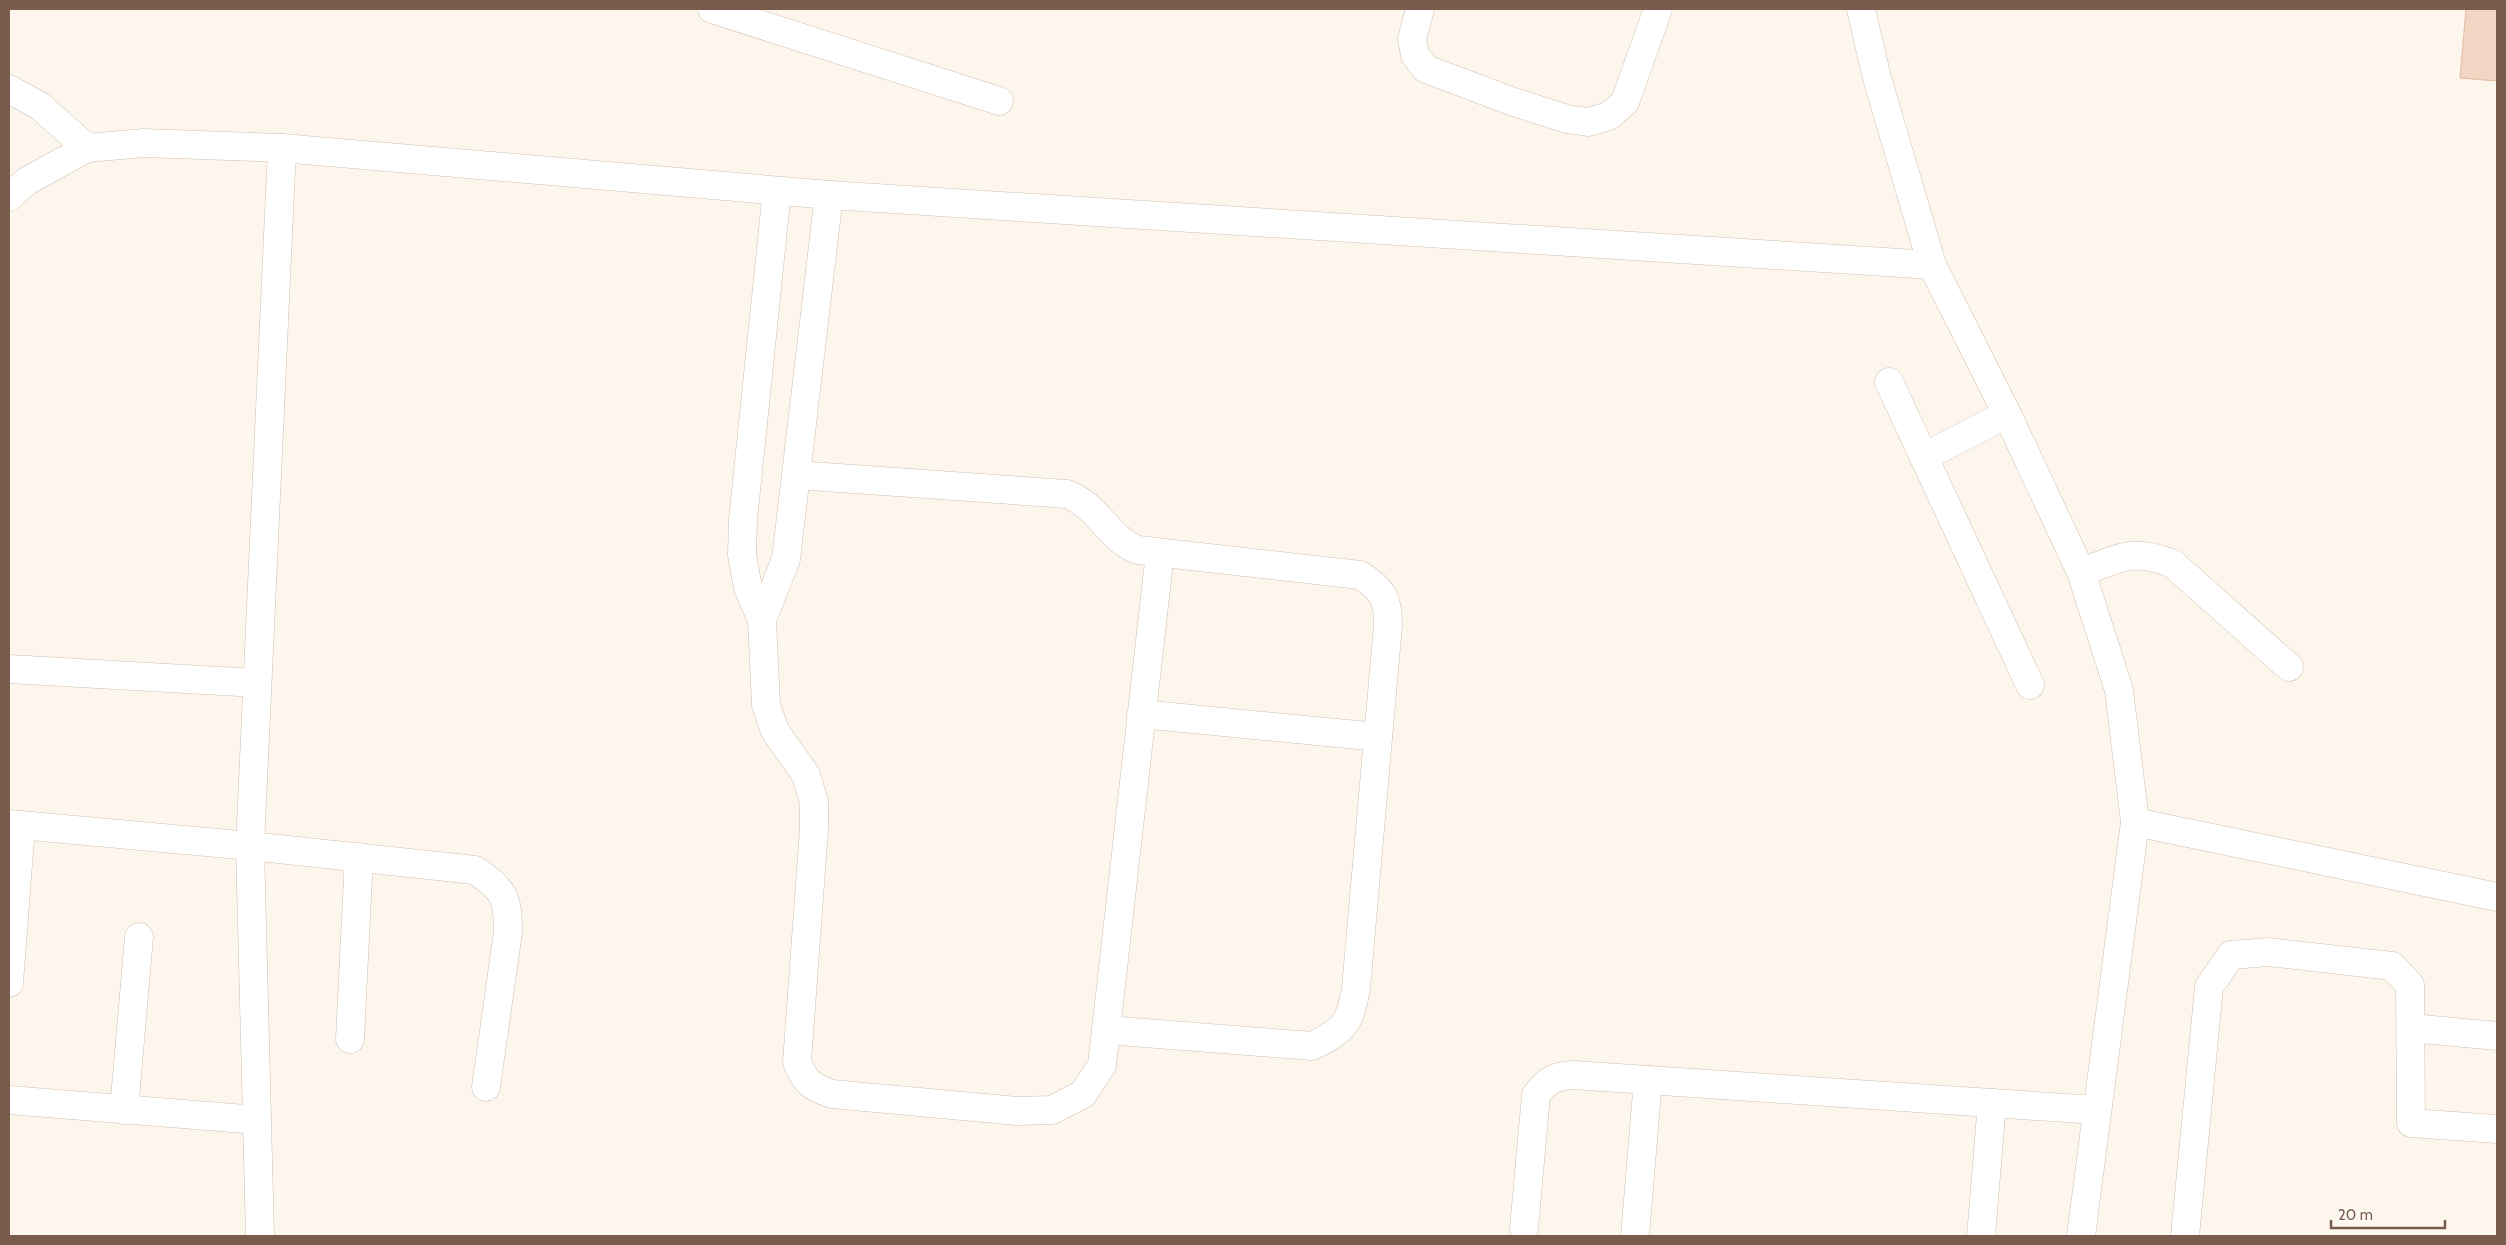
<svg xmlns="http://www.w3.org/2000/svg" width="2506" height="1245" font-family="Cabin,sans-serif">
<rect width="100%" height="100%" fill="#fdf6ec"/>
<!-- building -->
<path fill="#f3d5c3" stroke="#e6bba3" d="M 2466,9 L 2497,9 L 2497,81 L 2460,78 Z"/>
<g fill="none" stroke-linecap="round" stroke-linejoin="round">
<defs>
<g id="minor">
<path d="M 712,9 L 999,101"/>
<path d="M 1420,9 L 1412,39 L 1415,55 L 1426,69 L 1511,101 L 1567,119 L 1588,122 L 1609,116 L 1625,102 L 1658,9"/>
<path d="M 1861,9 L 1877,78 L 1932,265 L 2007,414 L 2081,572 L 2119,690 L 2135,822 L 2081,1236"/>
<path d="M 9,89 L 40,106 L 87,148"/>
<path d="M 777,191 L 743,520 L 742,555 L 748,588 L 762,620 L 766,705 L 775,731 L 806,775 L 814,802 L 814,829 L 797,1062 C 805,1082 811,1087 832,1094 L 1017,1111 L 1052,1110 L 1083,1094 L 1102,1065 L 1160,553"/>
<path d="M 9,197 L 27,181 L 87,148 L 144,143 L 282,148 L 829,195 L 1932,265"/>
<path d="M 1889,382 L 2030,685"/>
<path d="M 1924,457 L 2007,414"/>
<path d="M 796,475 L 1067,494 C 1099,506 1107,538 1138,550 L 1360,575 C 1383,590 1388,598 1388,625 L 1356,988 C 1350,1023 1345,1030 1312,1046 L 1106,1030"/>
<path d="M 2081,572 C 2119,559 2133,547 2173,564 L 2289,667"/>
<path d="M 762,620 L 786,559 L 829,195"/>
<path d="M 9,669 L 257,683"/>
<path d="M 1141,714 L 1378,737"/>
<path d="M 2135,822 L 2497,897"/>
<path d="M 9,824 L 250,846 L 475,870 C 504,890 508,897 508,932 L 486,1087"/>
<path d="M 9,983 L 21,825"/>
<path d="M 2411,1028 L 2497,1036"/>
<path d="M 350,1039 L 359,857"/>
<path d="M 9,1100 L 257,1120"/>
<path d="M 124,1110 L 139,937"/>
<path d="M 1524,1228 L 1536,1095 C 1547,1080 1555,1076 1573,1075 L 2096,1110"/>
<path d="M 260,1236 L 250,846 L 282,148"/>
<path d="M 1635,1236 L 1648,1080"/>
<path d="M 1981,1236 L 1992,1103"/>
<path d="M 2185,1236 L 2209,987 L 2231,955 L 2268,952 L 2392,966 L 2410,985 L 2411,1123 L 2497,1129"/>
</g>
</defs>
<!-- minor casing -->
<use href="#minor" stroke="#d1beb0" stroke-width="29"/>
<!-- minor -->
<use href="#minor" stroke="#fff" stroke-width="28"/>
</g>
<!-- border -->
<rect width="2506" height="1245" fill="none" stroke="#7a5c4d" stroke-width="20"/>
<!-- scale -->
<path d="M2331 1220v8h114v-8" fill="none" stroke="#7a5c4d" stroke-width="2.5"/>
<text x="2338" y="1220" font-size="15" fill="#7a5c4d" stroke="#fffaf3" stroke-width="4" paint-order="stroke">20 m</text>
</svg>
